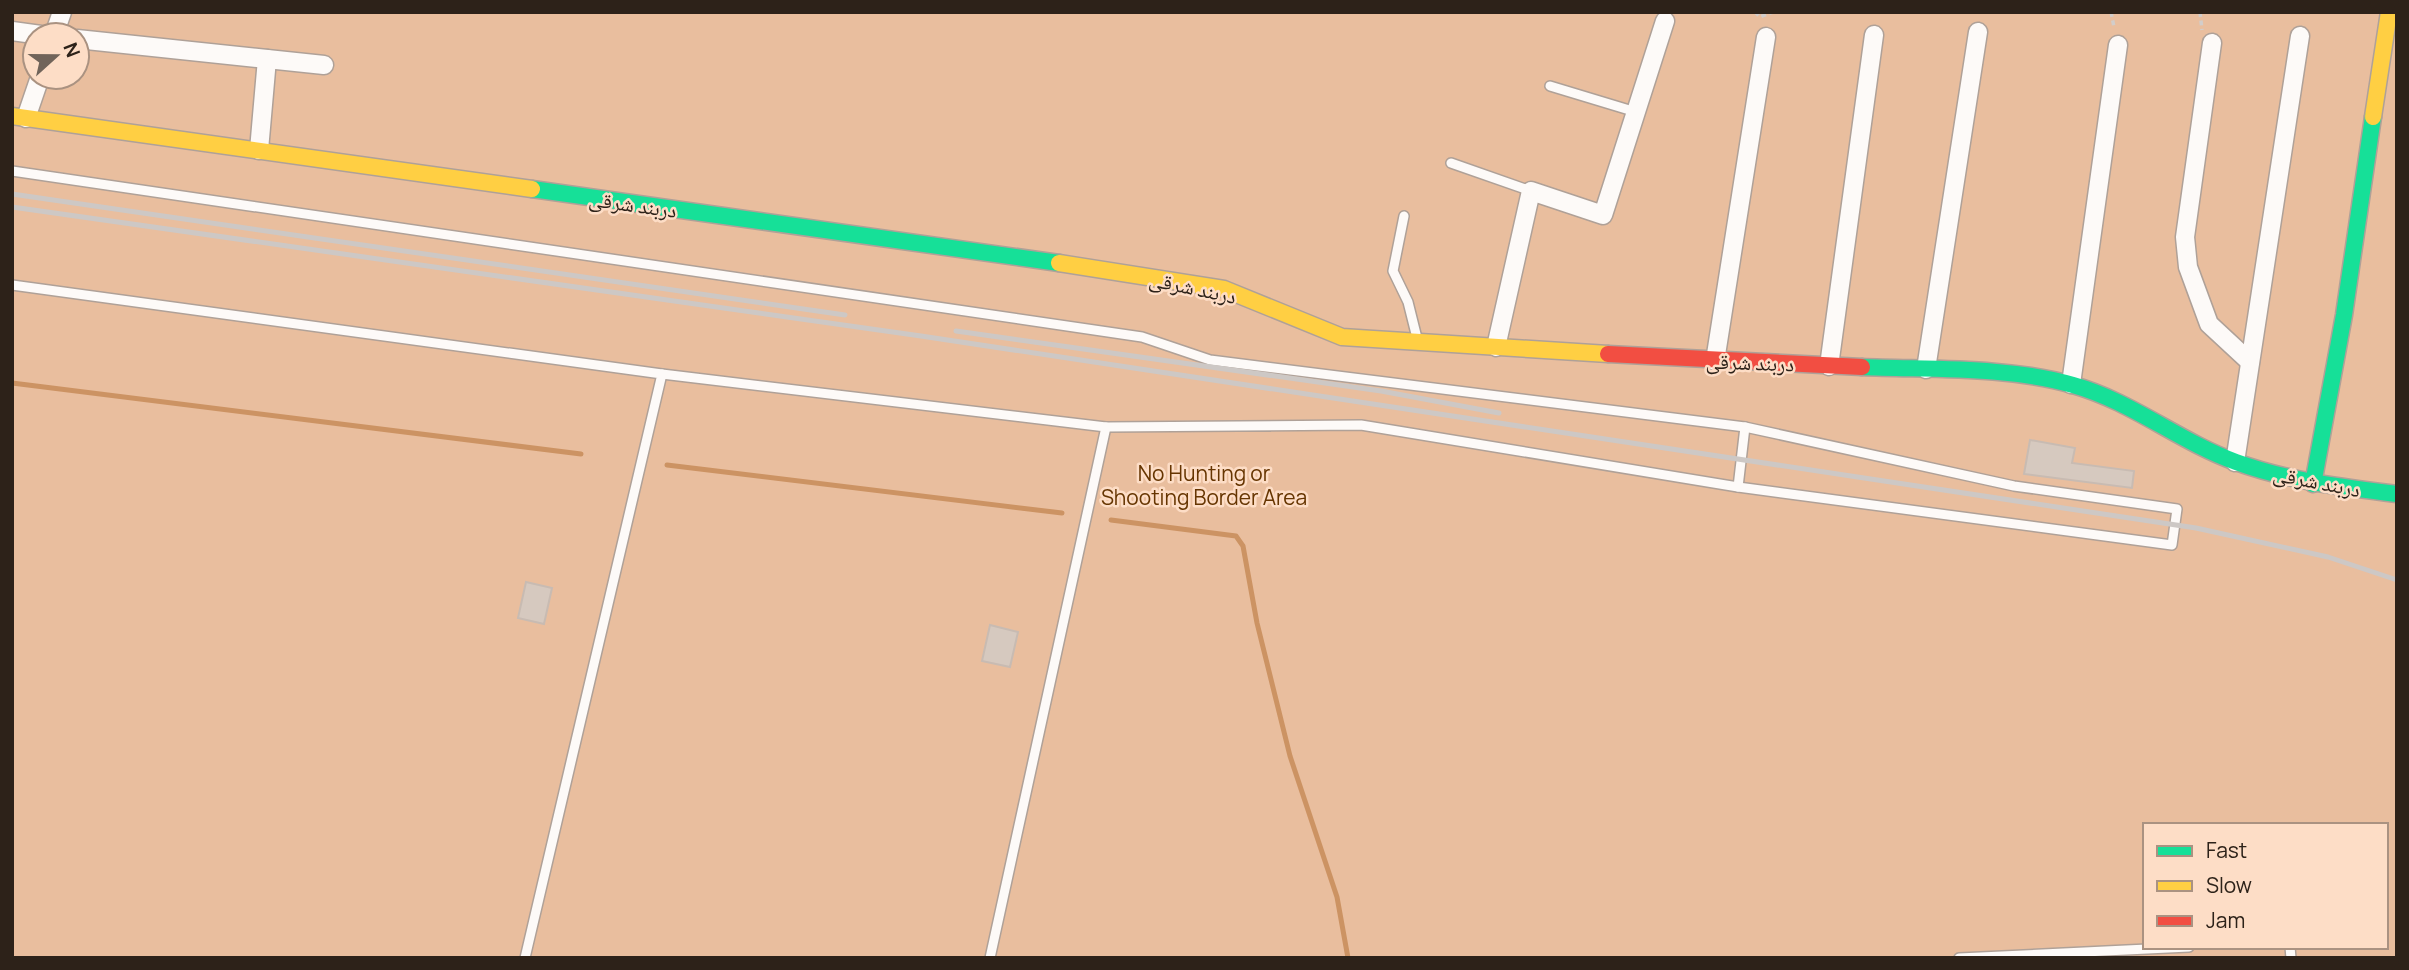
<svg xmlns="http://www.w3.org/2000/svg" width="2409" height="970" font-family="Manrope,'Noto Naskh Arabic',sans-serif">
<rect width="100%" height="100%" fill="#f0dfd3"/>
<!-- green -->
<path fill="#e9be9e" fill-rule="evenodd" d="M 12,12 L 2397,12 L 2397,958 L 12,958 ZM 35,35 L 77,35 L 77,77 L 35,77 ZM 2145,825 L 2386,825 L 2386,947 L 2145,947 Z"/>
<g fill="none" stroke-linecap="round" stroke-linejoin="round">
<!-- stream -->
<g stroke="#cc9363" stroke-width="5">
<path d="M 12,383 L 581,454"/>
<path d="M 667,465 L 1062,513"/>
<path d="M 1111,520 L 1236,536 L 1243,546 L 1257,623 L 1290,756 L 1337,897 L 1348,958"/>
</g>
</g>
<!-- building -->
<g fill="#d6c9bf" stroke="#c8bbb2" stroke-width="2">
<path d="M 2030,440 L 2075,448 L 2072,463 L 2134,471 L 2132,488 L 2024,474 Z"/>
<path d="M 526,582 L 552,588 L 544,624 L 518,618 Z"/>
<path d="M 990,625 L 1018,632 L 1010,667 L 982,661 Z"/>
</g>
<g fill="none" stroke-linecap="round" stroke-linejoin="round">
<defs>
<g id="lane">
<path d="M 1550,86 L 1636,112"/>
<path d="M 1451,163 L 1531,191"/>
<path d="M 12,171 L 1142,337 L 1210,360 L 1745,427 L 2014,486 L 2177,509 L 2172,545 L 1738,487 L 1361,425 L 1106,427"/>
<path d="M 1404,216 L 1393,271 L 1408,302 L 1417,338"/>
<path d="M 12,285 L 662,374 L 525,958"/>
<path d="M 662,374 L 1106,427 L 990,958"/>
<path d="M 1738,487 L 1745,427"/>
<path d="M 2290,947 L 2291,958"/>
<path d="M 1959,958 L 2189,947"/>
</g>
<g id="street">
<path d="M 12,31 L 41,35"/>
<path d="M 54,35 L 62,12"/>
<path d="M 77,39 L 324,65"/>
<path d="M 2212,43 L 2185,237 L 2188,267 L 2209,324 L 2250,362"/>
<path d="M 26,118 L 40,77"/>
<path d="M 259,150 L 267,59"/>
<path d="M 1496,347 L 1531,191 L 1603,215 L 1665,21"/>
<path d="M 1715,361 L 1766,37"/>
<path d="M 1829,366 L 1874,35"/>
<path d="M 1926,369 L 1978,32"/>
<path d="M 2071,384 L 2118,45"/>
<path d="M 2235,462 L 2300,36"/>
</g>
<g id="fast">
<path d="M 532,189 L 1059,263"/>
<path d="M 1862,367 C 1931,370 2006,366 2073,385 C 2131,401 2180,442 2236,462 C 2288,481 2342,487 2397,494"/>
<path d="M 2313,484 L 2344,315 L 2373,117"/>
</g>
<g id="slow">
<path d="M 12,116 L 532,189"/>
<path d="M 2373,117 L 2389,12"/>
<path d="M 1059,263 L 1224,289 L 1342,337 L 1608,354"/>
</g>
<path id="jam" d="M 1608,354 L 1862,367"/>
</defs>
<!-- lane casing -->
<use href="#lane" stroke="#afa198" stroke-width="12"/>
<!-- street casing -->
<use href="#street" stroke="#afa198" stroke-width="21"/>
<!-- fast casing -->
<use href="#fast" stroke="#afa198" stroke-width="19"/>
<!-- slow casing -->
<use href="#slow" stroke="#afa198" stroke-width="19"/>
<!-- jam casing -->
<use href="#jam" stroke="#afa198" stroke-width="19"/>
<!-- path -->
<g stroke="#d2cdca" stroke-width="3.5" stroke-dasharray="5 3.5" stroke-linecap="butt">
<path d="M 1755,12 L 1760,17 L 1773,12"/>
<path d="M 2111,12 L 2114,27"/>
<path d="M 2200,12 L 2202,30"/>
</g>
<!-- lane -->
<use href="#lane" stroke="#fdfaf8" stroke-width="9"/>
<!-- street -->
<use href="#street" stroke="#fdfaf8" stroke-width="18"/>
<!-- fast -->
<use href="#fast" stroke="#16e098" stroke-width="16"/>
<!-- slow -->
<use href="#slow" stroke="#ffcf43" stroke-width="16"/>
<!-- jam -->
<use href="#jam" stroke="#f24e42" stroke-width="16"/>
<!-- rail -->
<g stroke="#cdc8c5" stroke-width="5">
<path d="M 12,194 L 845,315"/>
<path d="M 12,207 L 921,336 L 2196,528 L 2328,557 L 2397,580"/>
<path d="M 956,331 L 1381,391 L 1499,413"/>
</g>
</g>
<g text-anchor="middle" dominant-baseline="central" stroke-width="5" stroke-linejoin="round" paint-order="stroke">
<!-- street labels -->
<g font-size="21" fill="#2d2219" stroke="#fdddc6">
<text transform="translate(633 204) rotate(8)">دربند شرقی</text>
<text transform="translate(1193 287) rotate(12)">دربند شرقی</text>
<text transform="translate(1750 362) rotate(2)">دربند شرقی</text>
<text transform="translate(2317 481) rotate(11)">دربند شرقی</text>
</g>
<!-- park labels -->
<g font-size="21" fill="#663501" stroke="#fdddc6">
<text x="1204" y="473">No Hunting or<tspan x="1204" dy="24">Shooting Border Area</tspan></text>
</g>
</g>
<!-- border -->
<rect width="2409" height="970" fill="none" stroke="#2d2219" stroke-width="28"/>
<!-- legend -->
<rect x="2143" y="823" width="245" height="126" fill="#fdddc6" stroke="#aa9281" stroke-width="2"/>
<rect x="2157" y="846" width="35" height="10" fill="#16e098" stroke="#aa9281" stroke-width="2"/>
<text x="2206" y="858" font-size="21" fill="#2d2219">Fast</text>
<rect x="2157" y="881" width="35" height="10" fill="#ffcf43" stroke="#aa9281" stroke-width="2"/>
<text x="2206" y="893" font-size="21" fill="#2d2219">Slow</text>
<rect x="2157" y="916" width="35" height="10" fill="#f24e42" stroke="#aa9281" stroke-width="2"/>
<text x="2206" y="928" font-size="21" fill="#2d2219">Jam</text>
<!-- north arrow -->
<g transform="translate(56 56) rotate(69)"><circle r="33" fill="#fdddc6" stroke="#aa9281" stroke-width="2"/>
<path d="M0-5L12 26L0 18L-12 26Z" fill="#71645a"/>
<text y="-10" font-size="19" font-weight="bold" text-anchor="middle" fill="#2d2219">N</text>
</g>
</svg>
